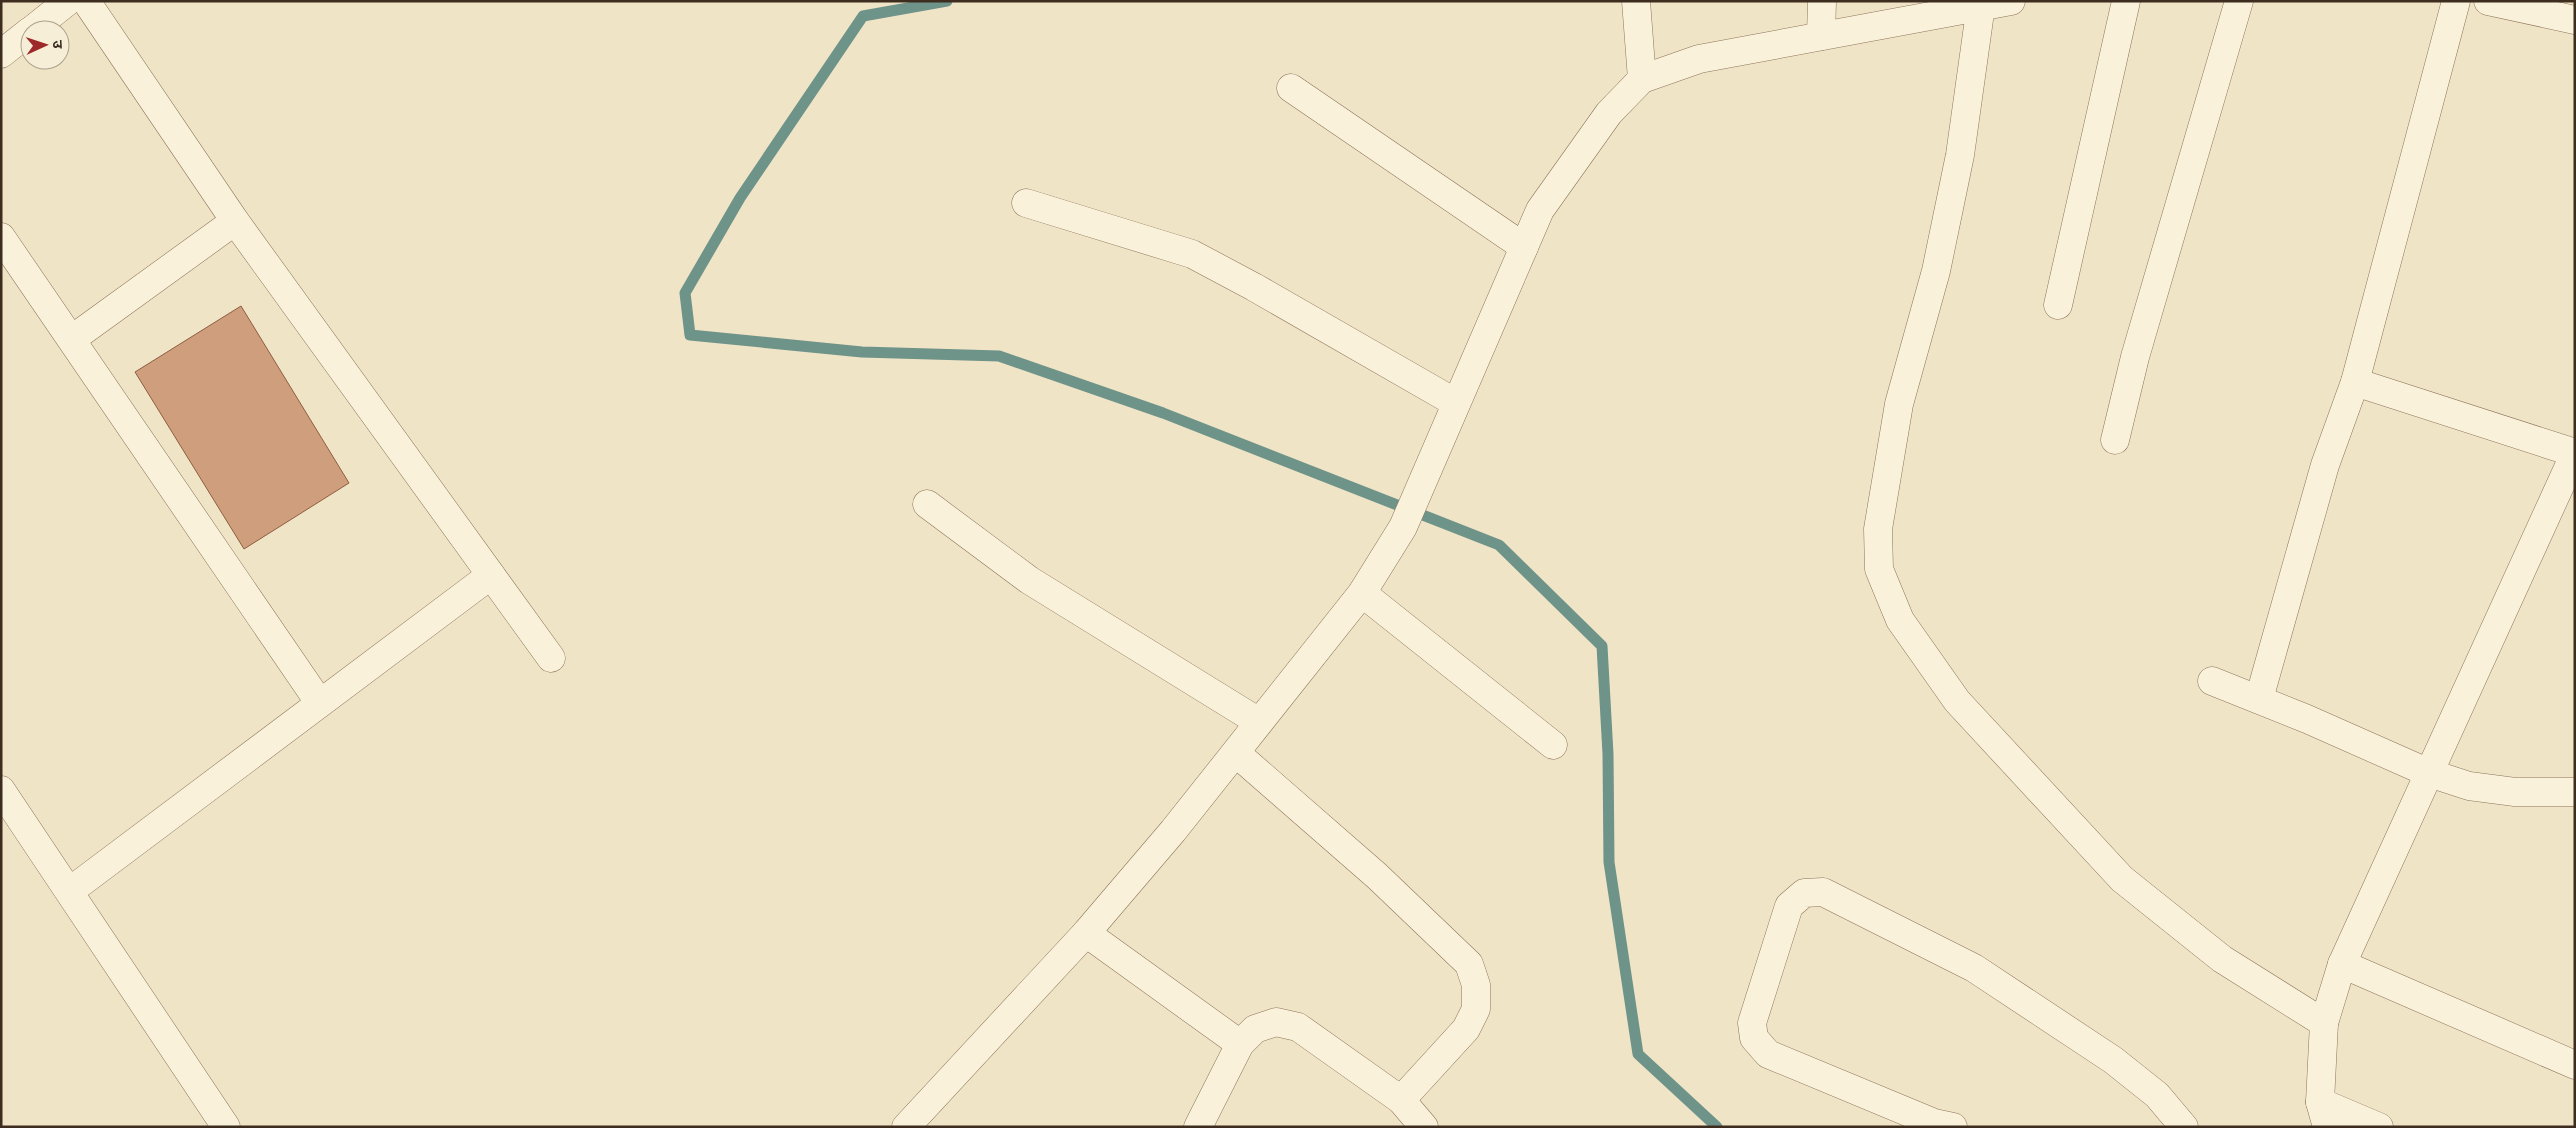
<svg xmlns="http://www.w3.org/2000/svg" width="2576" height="1128" font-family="Literata,'Noto Sans Devanagari',serif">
<rect width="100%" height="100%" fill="#f0e4c7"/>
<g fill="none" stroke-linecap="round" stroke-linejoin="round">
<!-- stream -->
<path stroke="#6e9389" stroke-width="11" d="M 947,1 L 863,16 L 740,198 L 685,293 L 690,335 L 862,352 L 999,356 L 1163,413 L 1499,545 L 1602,646 L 1608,754 L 1609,862 L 1638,1054 L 1717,1127"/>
</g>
<!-- building -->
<path fill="#cf9e7c" stroke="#8d5e40" d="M 241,306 L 349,483 L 244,549 L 135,372 Z"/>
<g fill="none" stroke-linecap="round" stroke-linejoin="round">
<defs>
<g id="minor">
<path d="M 86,1 L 235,221 L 551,658"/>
<path d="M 1636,1 L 1642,79"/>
<path d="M 2488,1 L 2575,20"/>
<path d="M 1981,5 L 1960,155 L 1936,271 L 1899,404 L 1878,529 L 1879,569 L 1900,620 L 1957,701 L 2122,879 L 2222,959 L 2324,1023"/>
<path d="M 32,30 L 68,1"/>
<path d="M 1821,36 L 1822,1"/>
<path d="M 1,54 L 30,31"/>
<path d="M 1291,88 L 1524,247"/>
<path d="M 1026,203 L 1192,254 L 1254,287 L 1456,403"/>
<path d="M 1,237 L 319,702"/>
<path d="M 2058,305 L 2126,1"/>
<path d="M 72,339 L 235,221"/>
<path d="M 2355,382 L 2575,453"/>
<path d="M 2115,440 L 2135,357 L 2239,1"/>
<path d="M 927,504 L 1029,580 L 1259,722"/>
<path d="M 1362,593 L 1553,745"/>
<path d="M 2212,681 L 2307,719 L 2429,773 L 2469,786 L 2515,792 L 2575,792"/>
<path d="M 2259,699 L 2325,465 L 2355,382 L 2456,1"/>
<path d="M 1236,753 L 1377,876 L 1469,964 L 1476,985 L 1476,1009 L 1466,1029 L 1401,1100"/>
<path d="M 70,891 L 491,575"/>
<path d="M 1086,933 L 1240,1044"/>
<path d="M 2342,964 L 2575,1065"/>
<path d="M 2320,1102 L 2379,1127"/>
<path d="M 906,1127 L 1086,933 L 1173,831 L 1362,593 L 1403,527 L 1540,210 L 1609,113 L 1642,79 L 1699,59 L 2011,1"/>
<path d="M 1198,1127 L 1240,1044 L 1255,1029 L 1276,1022 L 1298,1027 L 1401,1100 L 1424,1127"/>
<path d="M 1953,1127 L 1934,1123 L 1768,1054 L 1754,1038 L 1752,1023 L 1789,906 L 1804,893 L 1823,892 L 1974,968 L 2113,1060 L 2157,1095 L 2184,1127"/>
<path d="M 2327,1127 L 2320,1102 L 2324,1023 L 2342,964 L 2575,453"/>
</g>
<path id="tertiary" d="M 1,790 L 226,1127"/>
</defs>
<!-- minor casing -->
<use href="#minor" stroke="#8d755b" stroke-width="29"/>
<!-- tertiary casing -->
<use href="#tertiary" stroke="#8d755b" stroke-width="29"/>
<!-- minor -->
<use href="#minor" stroke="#faf1db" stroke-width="28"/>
<!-- tertiary -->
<use href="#tertiary" stroke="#faf1db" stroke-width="28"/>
</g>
<!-- border -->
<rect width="2576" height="1128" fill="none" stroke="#3c2d1f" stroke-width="5"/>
<!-- north arrow -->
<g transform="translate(45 45) rotate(87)"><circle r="24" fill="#f7eed7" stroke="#aca18d"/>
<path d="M0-4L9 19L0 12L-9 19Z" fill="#9e292a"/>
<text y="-8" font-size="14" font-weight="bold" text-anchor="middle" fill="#3c2d1f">उ</text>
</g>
</svg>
